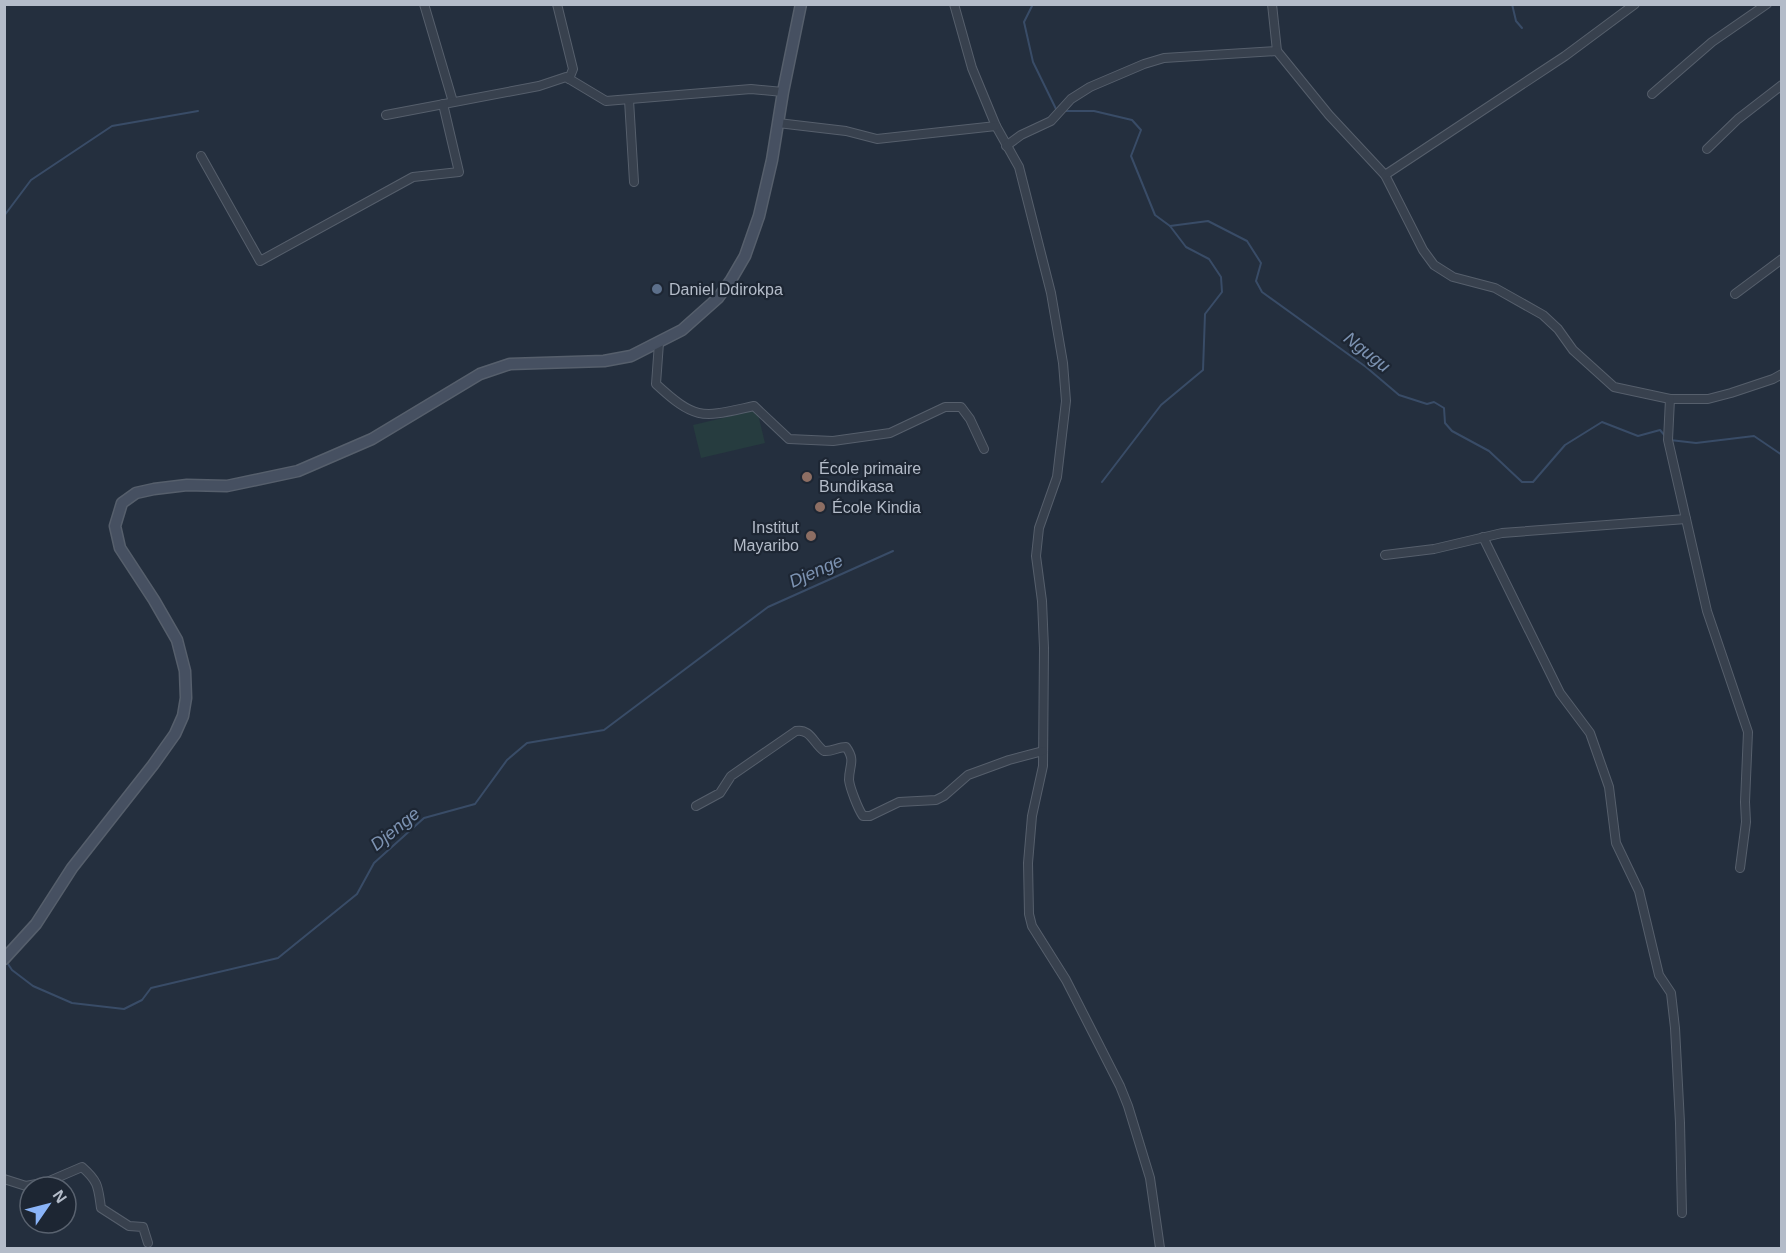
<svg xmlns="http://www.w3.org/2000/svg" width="1786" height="1253" font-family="Arial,sans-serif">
<rect width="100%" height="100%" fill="#242f3e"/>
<!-- pitch -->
<path fill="#263c3f" d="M 757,410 L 765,443 L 701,458 L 693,425 Z"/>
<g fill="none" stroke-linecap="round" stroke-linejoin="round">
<!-- stream -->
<g stroke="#394c67" stroke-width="2">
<path d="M 1033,4 L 1024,22 L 1033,62 L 1057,111"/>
<path d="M 1512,4 L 1516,21 L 1522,28"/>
<path d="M 1065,111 L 1094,111 L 1132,120 L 1141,130 L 1131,156 L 1155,215 L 1170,226 L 1186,247 L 1209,259 L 1221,277 L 1222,292 L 1205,314 L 1203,370 L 1161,405 L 1102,482"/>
<path d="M 4,216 L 31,180 L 112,126 L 198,111"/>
<path d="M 1170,226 L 1208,221 L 1247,241 L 1261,263 L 1256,281 L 1262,292 L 1366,367 L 1399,395 L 1427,404 L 1434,402 L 1444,408 L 1445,423 L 1452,431 L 1489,451 L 1522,482 L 1533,482 L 1565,445 L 1602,422 L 1638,436 L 1660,430 L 1666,437"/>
<path d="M 1670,440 L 1696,443 L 1754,436 L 1782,455"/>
<path d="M 6,961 L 12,970 L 33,986 L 72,1003 L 124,1009 L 142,1000 L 151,988 L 278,958 L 357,894 L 374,863 L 424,818 L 475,804 L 507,760 L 527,743 L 604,730 L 768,607 L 893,551"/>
</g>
<defs>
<g id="street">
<path d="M 424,4 L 453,102"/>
<path d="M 557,4 L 573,69 L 569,79"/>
<path d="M 954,4 L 972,68 L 996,126 L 1019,167 L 1051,293 L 1063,363 L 1066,401 L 1057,477 L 1039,528 L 1036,556 L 1042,601 L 1044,648 L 1043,766 L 1032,816 L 1028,863 L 1029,914 L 1032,926 L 1066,980 L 1120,1086 L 1128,1106 L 1150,1178 L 1160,1248"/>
<path d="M 1272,4 L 1277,51 L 1329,115 L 1385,175 L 1423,250 L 1434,265 L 1453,277 L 1495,288 L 1543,315 L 1558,329 L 1573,350 L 1614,387 L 1670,399 L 1708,399 L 1731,393 L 1773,379 L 1782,374"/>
<path d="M 1652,94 L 1712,42 L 1767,4"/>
<path d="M 629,100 L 634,182"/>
<path d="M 386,115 L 539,86 L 566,77 L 606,101 L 751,89 L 783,92"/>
<path d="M 778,123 L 846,131 L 877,139 L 996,126"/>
<path d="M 1006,146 L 1021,135 L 1051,121 L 1071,99 L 1090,87 L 1144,64 L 1164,58 L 1277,51"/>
<path d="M 1707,149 L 1738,119 L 1782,85"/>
<path d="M 201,156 L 260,261 L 413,177 L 459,172 L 443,104"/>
<path d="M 1385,175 L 1565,56 L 1635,4"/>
<path d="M 1735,294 L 1782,259"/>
<path d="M 659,343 L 656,384 C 697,422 703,417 754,406 L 789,439 L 833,441 L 890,433 L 945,407 L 961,407 L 970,419 L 984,449"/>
<path d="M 1670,399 L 1668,440 L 1707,611 L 1748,732 L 1745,802 L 1746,822 L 1740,868"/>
<path d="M 1483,537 L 1560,693 L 1590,733 L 1609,787 L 1616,843 L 1639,891 L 1659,975 L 1671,993 L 1675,1028 L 1680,1123 L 1682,1213"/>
<path d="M 1385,555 L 1434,549 L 1502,533 L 1686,519"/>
<path d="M 696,806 L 720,793 L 731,776 L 796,731 C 810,728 814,744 824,751 C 832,752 838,747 846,747 C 856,761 849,765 849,780 C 850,788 858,809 863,816 L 870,816 L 899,802 L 936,800 L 944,796 L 968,775 L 1009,760 L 1043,751"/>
<path d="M 4,1179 L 26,1186 L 47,1182 L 82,1167 C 99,1182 98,1187 101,1208 L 129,1226 L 143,1227 L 148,1243"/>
</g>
<path id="secondary" d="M 4,959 L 36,924 L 72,868 L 153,765 L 175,734 L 183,716 L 186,698 L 185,671 L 177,640 L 154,600 L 120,548 L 115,526 L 122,503 L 136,493 L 154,489 L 187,485 L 227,486 L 298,471 L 372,439 L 480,374 L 510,364 L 604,361 L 631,356 L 682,330 L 718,298 L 731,280 L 745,256 L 759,216 L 772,160 L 783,92 L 801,4"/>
</defs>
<!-- street casing -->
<use href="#street" stroke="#565f6c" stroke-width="10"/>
<!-- secondary casing -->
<use href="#secondary" stroke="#565f6c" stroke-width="13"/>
<!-- street -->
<use href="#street" stroke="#38414e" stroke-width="8"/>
<!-- secondary -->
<use href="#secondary" stroke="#465061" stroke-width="10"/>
</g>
<!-- markers -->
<circle fill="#5c6f8a" stroke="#1d2633" stroke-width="2" cx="657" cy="289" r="6"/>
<g fill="#8d6e63" stroke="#1d2633" stroke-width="2">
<circle cx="807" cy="477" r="6"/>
<circle cx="820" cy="507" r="6"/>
<circle cx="811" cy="536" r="6"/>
</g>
<g text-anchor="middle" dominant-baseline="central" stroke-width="4.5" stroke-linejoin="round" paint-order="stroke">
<!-- poi labels -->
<g font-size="16" fill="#b4bcc9" stroke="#1d2633" text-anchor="start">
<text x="669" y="289">Daniel Ddirokpa</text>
<text x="819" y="468">École primaire<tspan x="819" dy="18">Bundikasa</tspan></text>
<text x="832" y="507">École Kindia</text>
<text x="799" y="527" text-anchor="end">Institut<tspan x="799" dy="18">Mayaribo</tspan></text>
</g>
<!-- water labels -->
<g font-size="18" font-style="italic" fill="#7c92b1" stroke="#1d2633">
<text transform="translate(1367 352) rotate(38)">Ngugu</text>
<text transform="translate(816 571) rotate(-24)">Djenge</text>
<text transform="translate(395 829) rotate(-39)">Djenge</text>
</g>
</g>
<!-- border -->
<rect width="1786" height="1253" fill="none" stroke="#b4bcc9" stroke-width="12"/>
<!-- north arrow -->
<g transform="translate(48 1205) rotate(55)"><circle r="28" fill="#1d2633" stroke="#59626f" stroke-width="1.5"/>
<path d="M0-4.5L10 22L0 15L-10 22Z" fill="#8ab4f8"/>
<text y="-9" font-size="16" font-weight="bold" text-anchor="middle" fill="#b4bcc9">N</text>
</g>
</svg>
